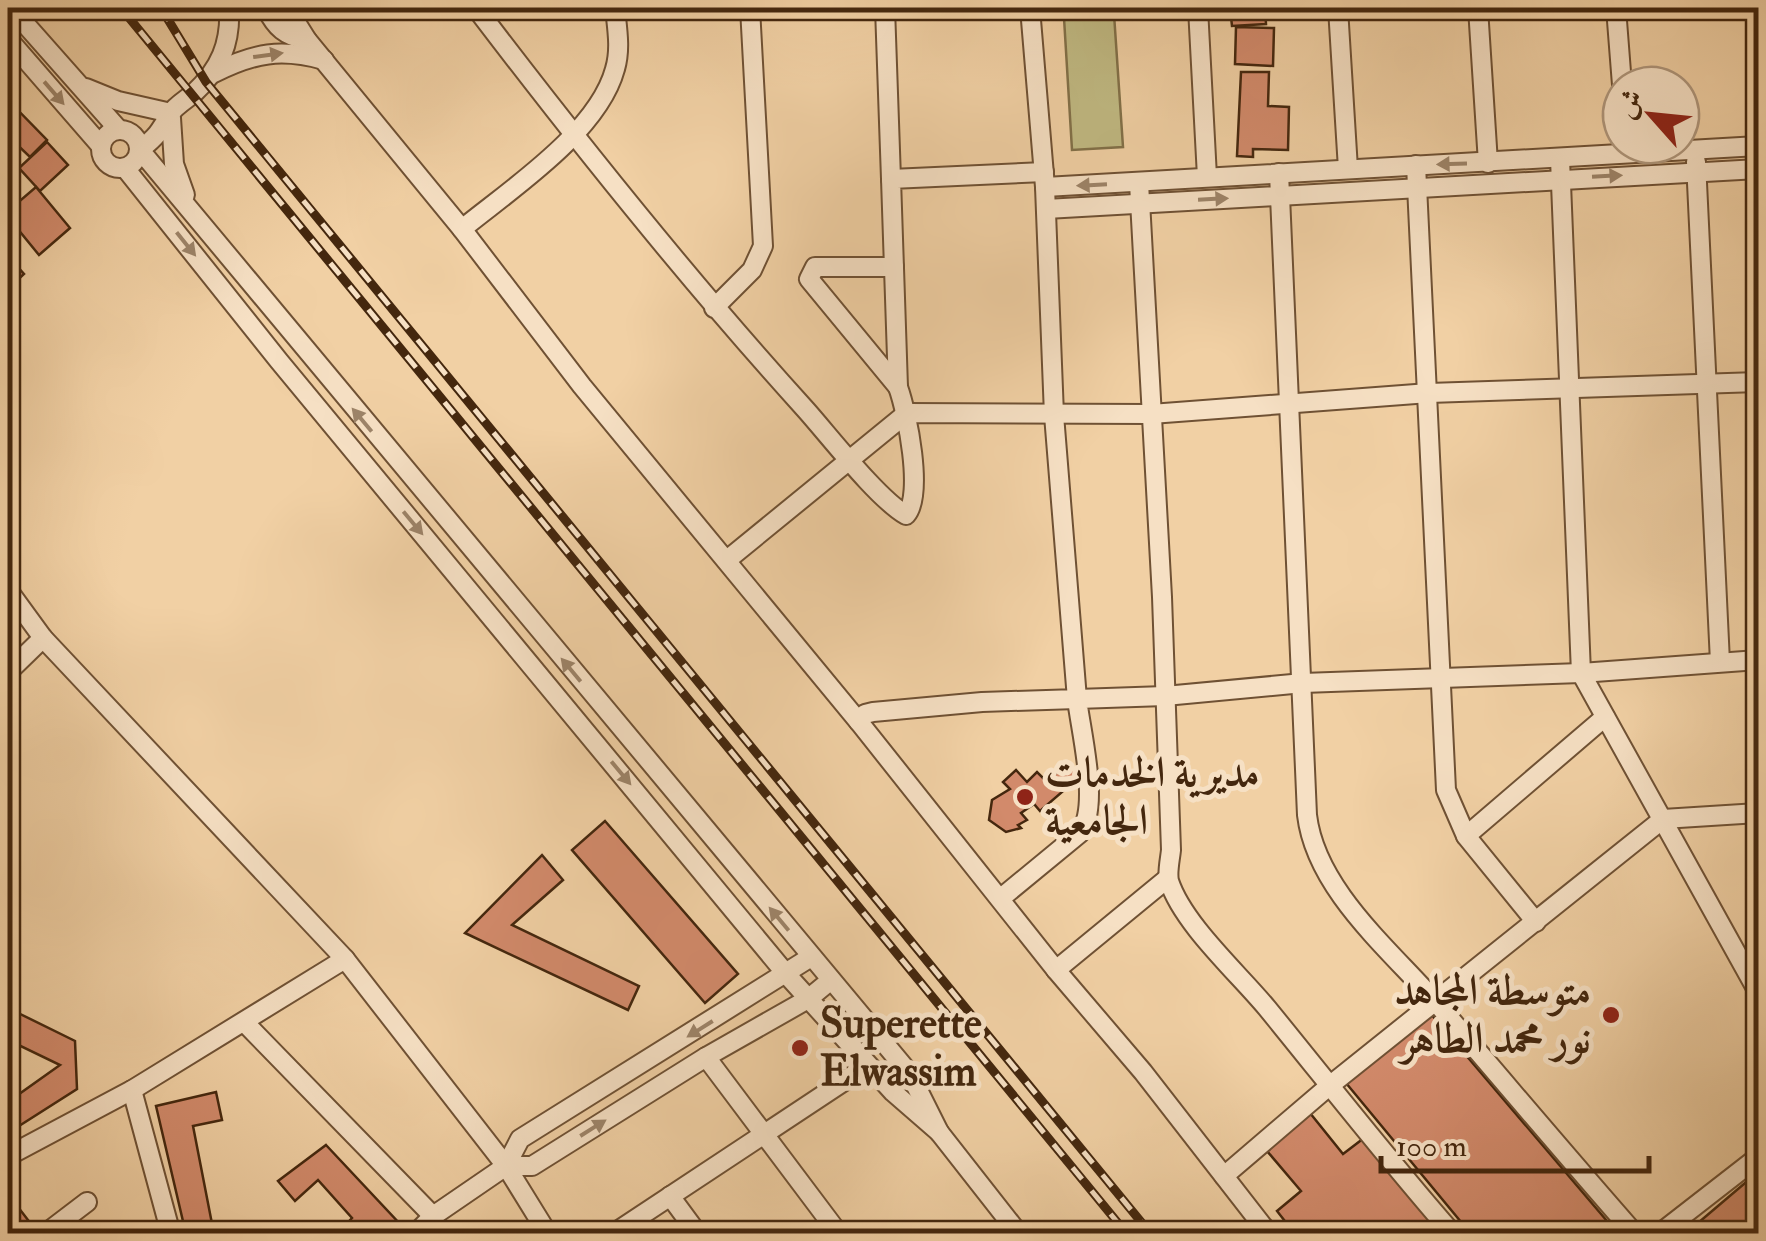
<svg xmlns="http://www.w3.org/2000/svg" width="1766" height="1241" font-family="'IM FELL Double Pica',Amiri,serif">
<rect width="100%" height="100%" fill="#f1d0a4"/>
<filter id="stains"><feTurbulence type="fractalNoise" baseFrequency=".002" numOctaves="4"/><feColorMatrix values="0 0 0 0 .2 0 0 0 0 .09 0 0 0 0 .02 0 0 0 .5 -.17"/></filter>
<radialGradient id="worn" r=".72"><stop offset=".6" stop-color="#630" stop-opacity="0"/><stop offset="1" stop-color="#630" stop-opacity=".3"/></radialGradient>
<!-- green -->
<path fill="#c0b982" stroke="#827048" stroke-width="2.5" d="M 1114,14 L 1123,147 L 1072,150 L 1064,18 Z"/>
<!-- building -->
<g fill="#d28a6b" stroke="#44270e" stroke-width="2.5">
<path d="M 1230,8 L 1265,8 L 1266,24 L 1232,26 Z"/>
<path d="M 1236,27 L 1274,28 L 1273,66 L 1235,64 Z"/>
<path d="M 1241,72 L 1269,72 L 1268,106 L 1289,107 L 1288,150 L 1253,149 L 1253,157 L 1237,156 Z"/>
<path d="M 8,100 L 47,140 L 30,157 L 8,136 Z"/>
<path d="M 47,142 L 68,165 L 40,191 L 19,168 Z"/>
<path d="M 36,187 L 70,228 L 39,255 L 8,217 L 8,211 Z"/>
<path d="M 8,256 L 24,274 L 8,289 Z"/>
<path d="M 1064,763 L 1077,770 L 1076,780 L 1040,811 L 1034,804 L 1021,813 L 1027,820 L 1018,825 L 1021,828 L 1006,832 L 989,820 L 992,800 L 1010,789 L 1003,782 L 1016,770 L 1027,782 L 1037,772 L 1048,783 Z"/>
<path d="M 605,821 L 738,974 L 705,1003 L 572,850 Z"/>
<path d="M 542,855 L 563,880 L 512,925 L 639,986 L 628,1010 L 465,933 Z"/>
<path d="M 8,1008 L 75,1041 L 77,1089 L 8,1133 L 8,1102 L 60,1065 L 8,1040 Z"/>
<path d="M 1431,1014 L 1618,1234 L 1471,1234 L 1346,1083 Z"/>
<path d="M 216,1092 L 222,1120 L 193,1126 L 214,1234 L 186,1234 L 156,1106 Z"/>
<path d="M 1310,1113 L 1343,1154 L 1364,1138 L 1444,1234 L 1295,1234 L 1277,1211 L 1301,1191 L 1267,1151 Z"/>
<path d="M 326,1145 L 400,1224 L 390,1234 L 337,1234 L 352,1218 L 318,1180 L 295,1201 L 278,1181 Z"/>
<path d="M 1758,1172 L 1758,1234 L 1685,1234 Z"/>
<path d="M 8,1194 L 28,1220 L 11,1234 L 8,1234 Z"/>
</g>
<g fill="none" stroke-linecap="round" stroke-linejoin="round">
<defs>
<g id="minor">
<path d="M 11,8 L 119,130"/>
<path d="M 229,8 C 231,43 220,69 194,93 C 187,99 175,106 170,114 C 159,133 157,136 140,150 L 910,1074 L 939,1132"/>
<path d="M 266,8 C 276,28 285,36 307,40"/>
<path d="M 287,8 L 307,40 L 462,229 L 582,386 L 859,722"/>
<path d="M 476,8 C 581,146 689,281 806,410 C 830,437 878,499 906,515 C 924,495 907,412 898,387 L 891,179 L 1044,172"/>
<path d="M 885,8 L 891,179"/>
<path d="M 1030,8 L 1045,187 L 1054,415 L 1077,699 L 982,702 L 873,712 L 865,714 L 859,722 L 1056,970 L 1143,1072 L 1269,1234"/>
<path d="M 1198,8 L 1207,177"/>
<path d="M 1338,8 L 1348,169"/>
<path d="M 1478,8 L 1488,163"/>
<path d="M 1616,8 L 1622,85"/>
<path d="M 8,39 L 101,146"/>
<path d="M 214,73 C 254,53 281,48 324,60"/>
<path d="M 86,88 L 118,101 L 171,113"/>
<path d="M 171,118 L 174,164 L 185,195"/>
<circle cx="120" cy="149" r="19"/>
<path d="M 1560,159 L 1581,673 L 1758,992"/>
<path d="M 1696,162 L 1720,662"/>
<path d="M 1416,165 L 1446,790 L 1466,836 L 1536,922"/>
<path d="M 125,168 L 279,361 L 787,975 L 893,1092 L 939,1132 L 1019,1234"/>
<path d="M 1279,173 L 1307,815 C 1316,891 1393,952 1440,1007 C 1505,1083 1569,1159 1635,1234"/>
<path d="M 1139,183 L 1162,597 L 1171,850 C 1170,860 1167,872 1169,881 C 1183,924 1238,973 1267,1008 C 1329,1084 1388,1160 1453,1234"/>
<path d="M 1045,187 L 1758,146"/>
<path d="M 1046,209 L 1758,169"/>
<path d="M 462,229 C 511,189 598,132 615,69 C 621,49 617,28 615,8"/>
<path d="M 894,267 L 815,267 L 809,279 L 898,387"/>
<path d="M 714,308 L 752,270 L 763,246 L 750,8"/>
<path d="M 727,560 L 907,413 L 1151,414 L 1429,393 L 1758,382"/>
<path d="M 8,590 L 43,638 L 345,959 L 506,1166 L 548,1234"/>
<path d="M 8,672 L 43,638"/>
<path d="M 1466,836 L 1605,717"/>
<path d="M 1001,898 L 1080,833 C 1100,806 1081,733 1077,699 L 1165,696 L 1303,683 L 1581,673 L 1758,660"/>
<path d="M 1056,970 L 1168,878"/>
<path d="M 244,1022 L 433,1216"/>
<path d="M 706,1057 L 839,1234"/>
<path d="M 132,1090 L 171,1234"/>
<path d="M 8,1156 L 132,1090 L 345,959"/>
<path d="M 506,1166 L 532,1166 L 706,1057 L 808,999 L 831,980"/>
<path d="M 1224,1176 L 1328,1087 L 1663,819 L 1758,813"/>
<path d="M 670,1196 L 698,1234"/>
<path d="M 45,1234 L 87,1202"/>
<path d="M 415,1234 L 433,1216 L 506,1166 L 520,1139 L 811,957"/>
<path d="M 613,1234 L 867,1066"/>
<path d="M 1659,1234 L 1758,1157"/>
</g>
</defs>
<!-- minor casing -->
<use href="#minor" stroke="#6f5134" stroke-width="22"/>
<!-- minor -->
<use href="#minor" stroke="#f6e0c4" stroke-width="18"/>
<defs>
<g id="rail">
<path d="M 121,8 L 1127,1234"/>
<path d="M 161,8 L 206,82 L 1151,1234"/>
</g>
</defs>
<!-- rail casing -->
<use href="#rail" stroke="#44270e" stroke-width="9"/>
<!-- rail -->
<use href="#rail" stroke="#f6e0c4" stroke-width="5" stroke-dasharray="15" stroke-linecap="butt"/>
</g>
<!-- one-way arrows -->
<defs><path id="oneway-solid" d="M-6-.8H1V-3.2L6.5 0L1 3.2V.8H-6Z" transform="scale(2.5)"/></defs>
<g fill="#9d8469">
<use href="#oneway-solid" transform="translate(268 55) rotate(-8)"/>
<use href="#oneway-solid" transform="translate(54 93) rotate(49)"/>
<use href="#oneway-solid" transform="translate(1452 164) rotate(178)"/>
<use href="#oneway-solid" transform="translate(1607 176) rotate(-3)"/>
<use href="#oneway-solid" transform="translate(1092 185) rotate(177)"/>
<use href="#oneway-solid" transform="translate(1213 199) rotate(-3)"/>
<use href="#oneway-solid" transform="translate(186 244) rotate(51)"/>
<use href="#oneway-solid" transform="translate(362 420) rotate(-130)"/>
<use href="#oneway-solid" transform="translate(413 523) rotate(50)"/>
<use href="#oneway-solid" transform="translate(571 670) rotate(-130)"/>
<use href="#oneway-solid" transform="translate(621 773) rotate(50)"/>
<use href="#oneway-solid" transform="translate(779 919) rotate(-130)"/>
<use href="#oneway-solid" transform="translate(700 1029) rotate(148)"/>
<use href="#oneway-solid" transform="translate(593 1128) rotate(-32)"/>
</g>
<!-- markers -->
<g fill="#8f2418" stroke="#f6e0c4" stroke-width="4">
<circle cx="1025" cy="797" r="10"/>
<circle cx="1611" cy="1015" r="10"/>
<circle cx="800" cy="1048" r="10"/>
</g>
<g text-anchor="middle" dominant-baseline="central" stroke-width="10" stroke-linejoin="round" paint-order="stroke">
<!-- poi labels -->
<g font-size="42" font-weight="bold" fill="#44270e" stroke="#f6e0c4" text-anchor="start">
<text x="1045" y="773">مديرية الخدمات<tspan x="1045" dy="48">الجامعية</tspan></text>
<text x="1591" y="991" text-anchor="end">متوسطة المجاهد<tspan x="1591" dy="48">نور محمد الطاهر</tspan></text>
<text x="820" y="1024">Superette<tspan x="820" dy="48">Elwassim</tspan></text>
</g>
</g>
<!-- margin -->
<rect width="1766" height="1241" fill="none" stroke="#f1d0a4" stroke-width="40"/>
<rect x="10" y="10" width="1746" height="1221" fill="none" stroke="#44270e" stroke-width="5"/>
<rect x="20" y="20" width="1726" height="1201" fill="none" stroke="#44270e" stroke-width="2.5"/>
<!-- north arrow -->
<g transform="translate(1651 115) rotate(297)"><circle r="48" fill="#f6e0c4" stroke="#af967b" stroke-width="2.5"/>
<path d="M0-8L18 38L0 25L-18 38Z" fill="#8f2418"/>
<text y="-15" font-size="28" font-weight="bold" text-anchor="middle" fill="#44270e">ش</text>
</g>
<!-- scale -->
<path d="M1381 1156v15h268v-15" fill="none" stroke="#44270e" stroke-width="5"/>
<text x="1396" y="1156" font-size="30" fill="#44270e" stroke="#f6e0c4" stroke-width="8" paint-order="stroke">100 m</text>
<rect width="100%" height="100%" filter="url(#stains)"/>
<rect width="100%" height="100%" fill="url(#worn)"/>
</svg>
